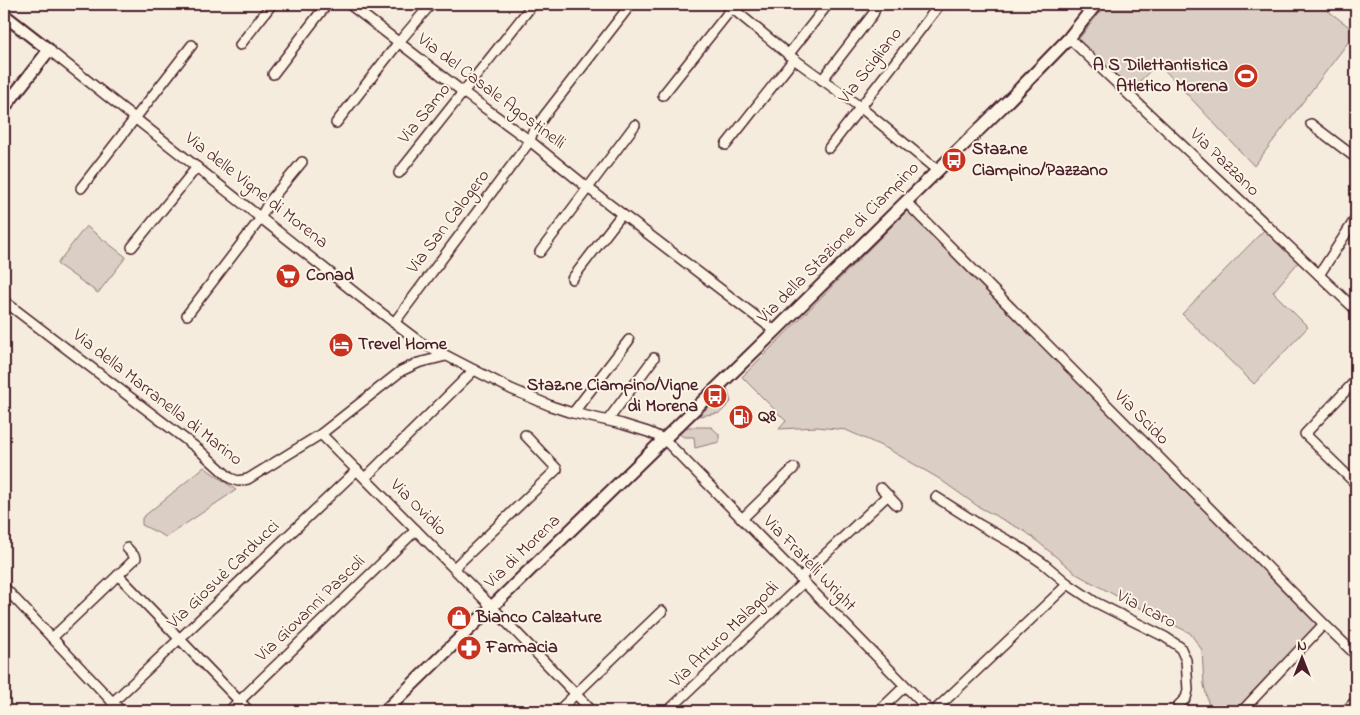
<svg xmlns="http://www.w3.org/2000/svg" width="1360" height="715" font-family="'Indie Flower',sans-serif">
<rect width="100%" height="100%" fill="#f5ecde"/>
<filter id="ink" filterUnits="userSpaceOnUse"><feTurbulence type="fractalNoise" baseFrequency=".02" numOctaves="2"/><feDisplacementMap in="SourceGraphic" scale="10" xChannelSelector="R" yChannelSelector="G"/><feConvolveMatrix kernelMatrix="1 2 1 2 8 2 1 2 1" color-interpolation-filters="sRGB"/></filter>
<g filter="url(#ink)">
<!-- green -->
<g fill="#dbcec4" stroke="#927678">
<path d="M 1106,4 L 1319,4 L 1356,32 L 1254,166 L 1158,63 L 1132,89 L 1078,40 Z"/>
<path d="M 907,211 L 1321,626 L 1235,711 L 1210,711 L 1204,685 L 1202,650 L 1190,633 L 1122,599 L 1078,575 L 1026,532 L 979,507 L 938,478 L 888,449 L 846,430 L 817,427 L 779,429 L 786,421 L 742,377 Z"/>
<path d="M 86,226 L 126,257 L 98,293 L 57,264 Z"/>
<path d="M 1267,227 L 1301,259 L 1273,292 L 1308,327 L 1254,384 L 1182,314 Z"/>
<path d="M 727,388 L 731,402 L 720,413 L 699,416 Z"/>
<path d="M 688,427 L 711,427 L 719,434 L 719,442 L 695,448 L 694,437 L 684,437 L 679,434 Z"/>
<path d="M 204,467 L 236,490 L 166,537 L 142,525 L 142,518 Z"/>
</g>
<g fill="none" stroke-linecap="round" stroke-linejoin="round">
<defs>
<g id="minor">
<path d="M 349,4 L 463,92 L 530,141 L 588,188 L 775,331"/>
<path d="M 727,4 L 794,59 L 860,107 L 937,170"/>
<path d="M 1069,38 L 1356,310"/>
<path d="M 240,45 L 272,4"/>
<path d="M 49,50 L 363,299 L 420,342 L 511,389 L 551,406 L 569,412 L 622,424 L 648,432 L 664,439 L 930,711"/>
<path d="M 788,55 L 828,4"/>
<path d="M 273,74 L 327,4"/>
<path d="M 822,80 L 873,14 L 877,4"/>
<path d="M 663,95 L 732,8"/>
<path d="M 336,123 L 399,42 L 431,4"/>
<path d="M 1311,124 L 1356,158"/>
<path d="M 726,145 L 794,59"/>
<path d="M 829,148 L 940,4"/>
<path d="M 399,173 L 533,4"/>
<path d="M 81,188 L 192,45"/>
<path d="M 906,202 L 1324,624 L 1356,655"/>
<path d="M 132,247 L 197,167"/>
<path d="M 540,252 L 635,125"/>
<path d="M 1319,275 L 1356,218"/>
<path d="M 572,279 L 622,214"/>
<path d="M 4,301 L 198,449 L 230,478 L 238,481 L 248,479 L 321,434 L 401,371 L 418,363 L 446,356"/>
<path d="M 187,315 L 258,222 L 269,202 L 302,162"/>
<path d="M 394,323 L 530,141 L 532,134 L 545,115 L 631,4"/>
<path d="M 1356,380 L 1305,434 L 1356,484"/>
<path d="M 573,413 L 629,340"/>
<path d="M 608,420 L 654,358"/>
<path d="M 321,434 L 491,606 L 592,711"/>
<path d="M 365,478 L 474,370"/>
<path d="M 881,488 L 897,505"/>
<path d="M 936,497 L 980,525 L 1021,548 L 1044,564 L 1068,584"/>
<path d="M 742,519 L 794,468"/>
<path d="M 454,568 L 557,469 L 525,435"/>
<path d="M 118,575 L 249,711"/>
<path d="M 800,578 L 888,495"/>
<path d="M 4,587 L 121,711"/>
<path d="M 52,638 L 136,558 L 127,548"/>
<path d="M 112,703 L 357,470"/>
<path d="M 229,711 L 416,530"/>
<path d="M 558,711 L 662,611"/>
<path d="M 668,711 L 804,582"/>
<path d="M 879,711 L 905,686"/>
<path d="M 934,711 L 1068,584 L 1095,602 L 1165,637 L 1180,647 L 1186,660 L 1188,690 L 1186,698 L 1178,706"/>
<path d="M 1242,711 L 1324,624"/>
<path d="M 1346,711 L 1356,700"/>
</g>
<g id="tertiary">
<path d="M 4,15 L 49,50 L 4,108"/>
<path d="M 385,711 L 775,331 L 1007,102 L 1069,38 L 1096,4"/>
</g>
</defs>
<!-- minor casing -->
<use href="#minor" stroke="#4a1f2b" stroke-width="12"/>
<!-- tertiary casing -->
<use href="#tertiary" stroke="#4a1f2b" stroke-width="15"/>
<!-- minor -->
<use href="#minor" stroke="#fcf5e5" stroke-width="9"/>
<!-- tertiary -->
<use href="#tertiary" stroke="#fcf5e5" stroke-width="11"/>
</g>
</g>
<!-- icons -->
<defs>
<symbol id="stadium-disc" viewBox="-11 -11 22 22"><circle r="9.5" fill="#c8321e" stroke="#fcf5e5"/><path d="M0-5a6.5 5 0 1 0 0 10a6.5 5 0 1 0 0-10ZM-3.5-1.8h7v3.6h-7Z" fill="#fff"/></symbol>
<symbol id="bus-disc" viewBox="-11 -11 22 22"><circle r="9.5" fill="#c8321e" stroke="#fcf5e5"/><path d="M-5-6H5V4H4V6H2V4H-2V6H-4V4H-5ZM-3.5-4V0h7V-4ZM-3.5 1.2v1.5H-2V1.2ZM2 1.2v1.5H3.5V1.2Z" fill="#fff"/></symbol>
<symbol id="supermarket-disc" viewBox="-11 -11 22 22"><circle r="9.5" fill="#c8321e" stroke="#fcf5e5"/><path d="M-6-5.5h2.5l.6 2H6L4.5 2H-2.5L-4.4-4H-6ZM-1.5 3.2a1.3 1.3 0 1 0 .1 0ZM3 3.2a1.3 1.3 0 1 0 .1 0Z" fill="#fff"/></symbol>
<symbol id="hotel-disc" viewBox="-11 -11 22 22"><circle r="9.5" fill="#c8321e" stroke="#fcf5e5"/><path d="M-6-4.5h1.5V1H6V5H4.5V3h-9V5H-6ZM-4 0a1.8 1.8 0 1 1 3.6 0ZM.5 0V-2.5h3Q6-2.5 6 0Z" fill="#fff"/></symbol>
<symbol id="fuel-disc" viewBox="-11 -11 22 22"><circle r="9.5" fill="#c8321e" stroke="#fcf5e5"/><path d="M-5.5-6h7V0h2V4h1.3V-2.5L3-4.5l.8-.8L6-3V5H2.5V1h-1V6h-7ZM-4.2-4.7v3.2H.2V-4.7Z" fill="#fff"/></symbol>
<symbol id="shop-disc" viewBox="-11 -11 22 22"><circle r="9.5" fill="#c8321e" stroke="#fcf5e5"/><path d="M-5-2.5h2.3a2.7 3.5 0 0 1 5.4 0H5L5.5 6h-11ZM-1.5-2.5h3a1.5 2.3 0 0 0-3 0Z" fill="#fff"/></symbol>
<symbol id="pharmacy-disc" viewBox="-11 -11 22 22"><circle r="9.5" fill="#c8321e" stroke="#fcf5e5"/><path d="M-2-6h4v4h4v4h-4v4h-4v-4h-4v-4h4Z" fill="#fff"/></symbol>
</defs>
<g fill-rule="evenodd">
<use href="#stadium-disc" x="1232" y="62" width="28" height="28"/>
<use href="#bus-disc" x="940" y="146" width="28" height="28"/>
<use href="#supermarket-disc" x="274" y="262" width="28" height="28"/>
<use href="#hotel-disc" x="327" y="331" width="28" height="28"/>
<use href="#bus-disc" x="701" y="382" width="28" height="28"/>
<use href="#fuel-disc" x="727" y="403" width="28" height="28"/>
<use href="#shop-disc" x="445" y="604" width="28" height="28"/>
<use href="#pharmacy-disc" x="455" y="634" width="28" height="28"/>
</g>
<g text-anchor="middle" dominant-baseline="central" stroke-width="4" stroke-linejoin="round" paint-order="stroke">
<!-- street labels -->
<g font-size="18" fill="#4a1f2b" stroke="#fcf5e5">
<text transform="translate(871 66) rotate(-52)">Via Scigliano</text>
<text transform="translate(491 92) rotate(37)">Via del Casale Agostinelli</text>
<text transform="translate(425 114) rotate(-51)">Via Samo</text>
<text transform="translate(1224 163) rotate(44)">Via Pazzano</text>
<text transform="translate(256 191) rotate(38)">Via delle Vigne di Morena</text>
<text transform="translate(449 222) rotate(-53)">Via San Calogero</text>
<text transform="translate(839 243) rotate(-45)">Via della Stazione di Ciampino</text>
<text transform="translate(157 398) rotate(38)">Via della Marranella di Marino</text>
<text transform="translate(1141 418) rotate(45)">Via Scido</text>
<text transform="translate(418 508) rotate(45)">Via Ovidio</text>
<text transform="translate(523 552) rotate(-44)">Via di Morena</text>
<text transform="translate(809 564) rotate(46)">Via Fratelli Wright</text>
<text transform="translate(224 575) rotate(-44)">Via Giosuè Carducci</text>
<text transform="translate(311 609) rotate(-44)">Via Giovanni Pascoli</text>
<text transform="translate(1146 610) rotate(27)">Via Icaro</text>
<text transform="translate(725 635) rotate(-44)">Via Arturo Malagodi</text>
</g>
<!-- poi labels -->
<g font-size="18" font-weight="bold" fill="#4a1f2b" stroke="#fcf5e5" text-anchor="start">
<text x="1228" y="66" text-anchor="end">A S Dilettantistica<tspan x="1228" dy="21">Atletico Morena</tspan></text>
<text x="972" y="150">Staz.ne<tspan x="972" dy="21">Ciampino/Pazzano</tspan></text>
<text x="306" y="276">Conad</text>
<text x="358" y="345">Trevel Home</text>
<text x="698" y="386" text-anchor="end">Staz.ne Ciampino/Vigne<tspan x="698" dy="21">di Morena</tspan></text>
<text x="758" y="417">Q8</text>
<text x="476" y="618">Bianco Calzature</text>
<text x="486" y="648">Farmacia</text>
</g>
</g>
<!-- margin -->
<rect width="1360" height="715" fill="none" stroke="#fcf5e5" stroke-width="20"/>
<rect x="10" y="10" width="1340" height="695" fill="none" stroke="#4a1f2b" stroke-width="2" filter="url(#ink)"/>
<!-- north arrow -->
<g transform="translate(1302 658)" stroke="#fcf5e5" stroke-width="4" paint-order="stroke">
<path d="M0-4L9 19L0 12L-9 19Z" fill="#4a1f2b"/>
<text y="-8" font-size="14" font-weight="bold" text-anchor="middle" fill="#4a1f2b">N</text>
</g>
</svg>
